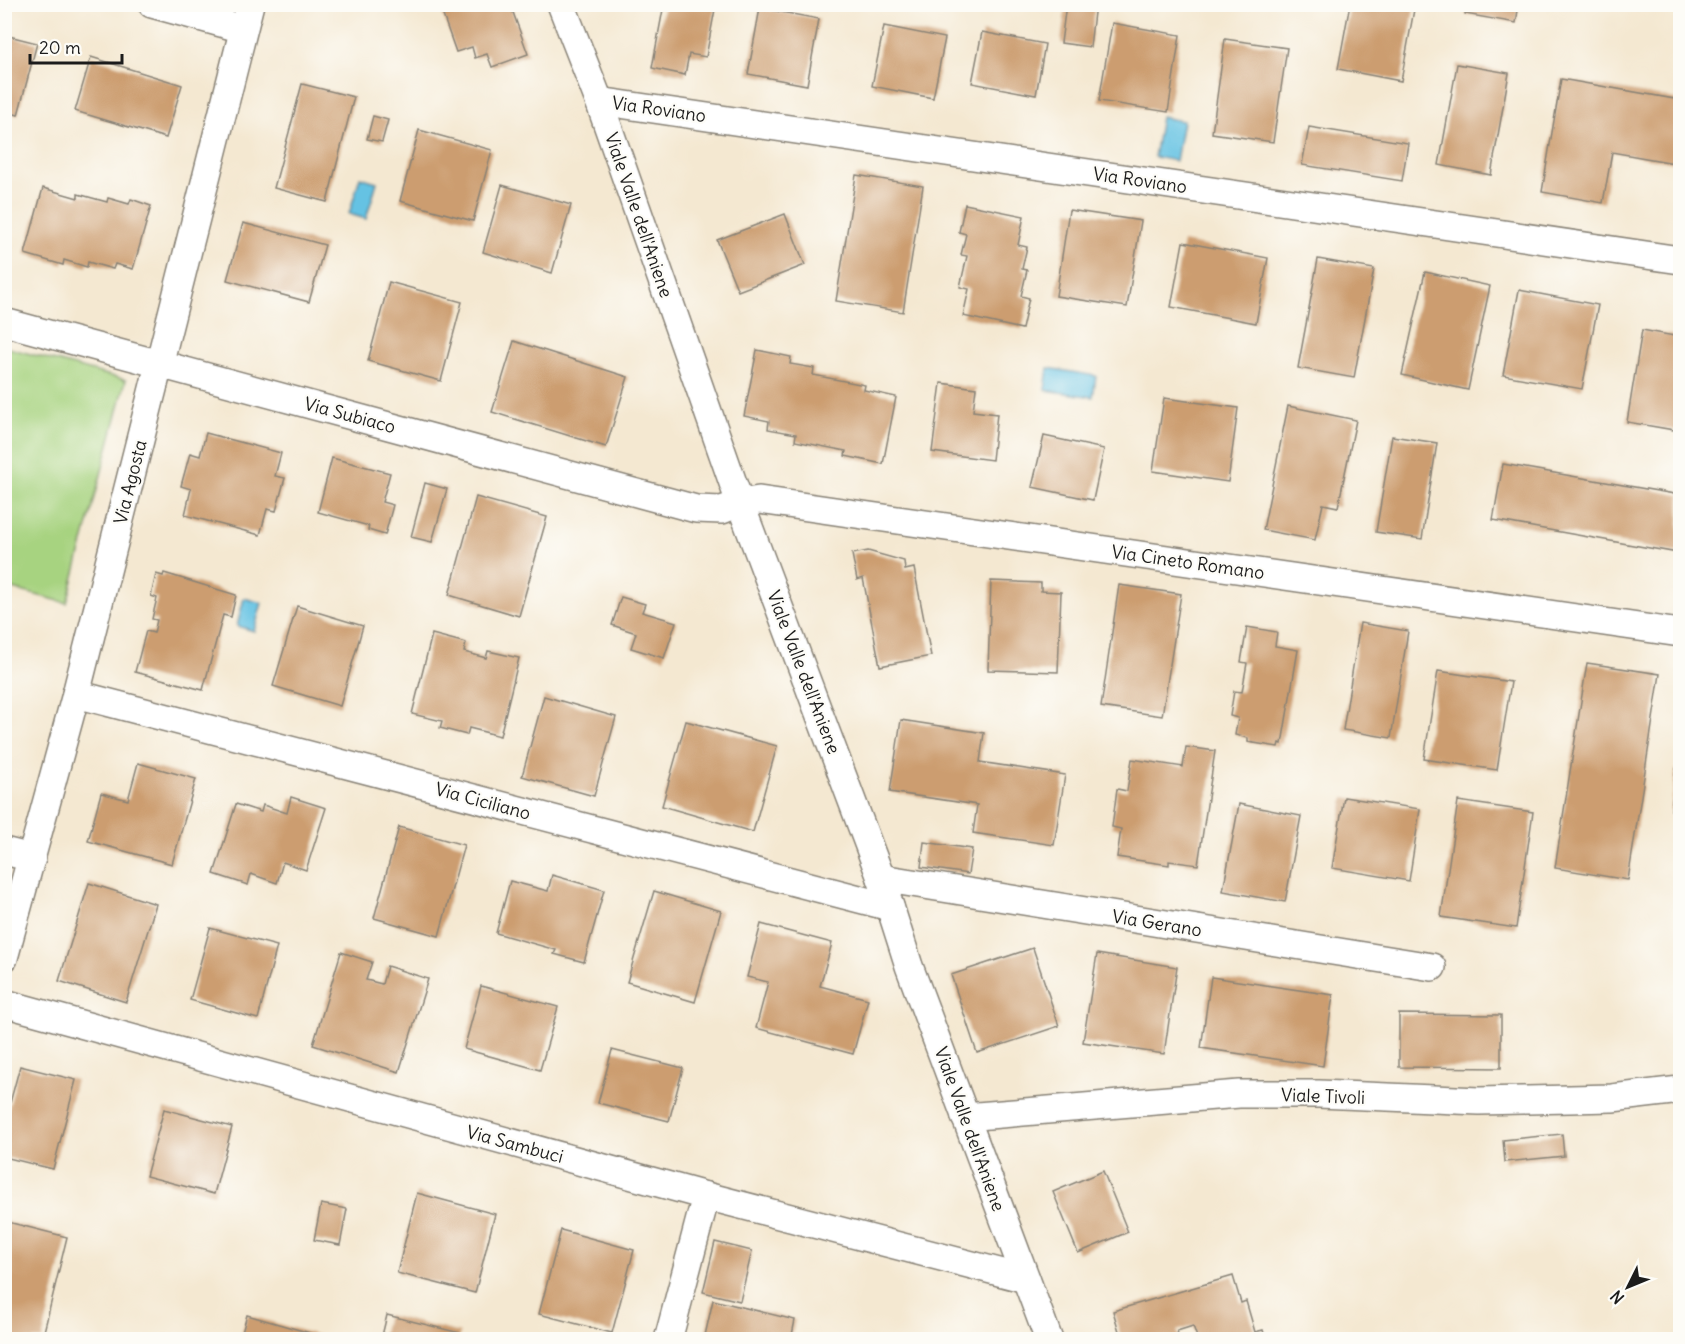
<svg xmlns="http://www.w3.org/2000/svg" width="1685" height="1344" font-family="Delius,sans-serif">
<rect width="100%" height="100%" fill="#fdfcf7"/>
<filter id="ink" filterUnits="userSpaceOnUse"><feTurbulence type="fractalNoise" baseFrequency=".0167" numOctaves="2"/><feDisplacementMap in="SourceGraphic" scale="12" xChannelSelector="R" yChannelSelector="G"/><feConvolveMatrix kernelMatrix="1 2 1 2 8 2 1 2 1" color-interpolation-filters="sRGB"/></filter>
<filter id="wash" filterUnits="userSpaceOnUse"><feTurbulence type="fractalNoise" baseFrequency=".008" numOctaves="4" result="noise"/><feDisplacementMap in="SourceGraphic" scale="24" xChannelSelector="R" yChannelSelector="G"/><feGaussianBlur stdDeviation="1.35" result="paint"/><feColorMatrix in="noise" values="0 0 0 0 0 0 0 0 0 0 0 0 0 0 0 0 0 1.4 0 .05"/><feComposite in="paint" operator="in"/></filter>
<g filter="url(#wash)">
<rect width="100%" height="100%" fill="#f4e8d1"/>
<!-- green -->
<path fill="#a7d380" stroke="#62784e" stroke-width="1.5" d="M 5,347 L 126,380 L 67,603 L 5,587 Z"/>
<!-- water -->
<g fill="#65c2e3" stroke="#406f80" stroke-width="1.5">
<path d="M 1161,117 L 1183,121 L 1176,161 L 1154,157 Z"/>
<path d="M 360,177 L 377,182 L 366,219 L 349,214 Z"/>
<path d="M 1048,368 L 1096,376 L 1093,397 L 1045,390 Z"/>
<path d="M 244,598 L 262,603 L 254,631 L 237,626 Z"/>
</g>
<g id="blocks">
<!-- building -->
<g fill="#cc9d6f">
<path d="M 439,4 L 510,4 L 528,54 L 492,67 L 487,54 L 475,58 L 472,47 L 456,52 Z"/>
<path d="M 664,4 L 716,4 L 706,57 L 689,54 L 685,75 L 652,68 Z"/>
<path d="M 1066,4 L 1095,4 L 1090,47 L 1061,43 Z"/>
<path d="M 1350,4 L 1415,4 L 1401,81 L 1338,69 Z"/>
<path d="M 1466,4 L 1519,4 L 1516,23 L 1465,14 Z"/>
<path d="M 760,8 L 819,19 L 807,85 L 748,74 Z"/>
<path d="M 1112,23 L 1180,35 L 1168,112 L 1099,101 Z"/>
<path d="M 884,26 L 945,38 L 933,98 L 872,86 Z"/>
<path d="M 982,32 L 1045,44 L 1036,95 L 972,83 Z"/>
<path d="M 5,35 L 37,43 L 18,115 L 5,111 Z"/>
<path d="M 1225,39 L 1287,48 L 1273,142 L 1212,133 Z"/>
<path d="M 91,57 L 182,85 L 166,138 L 75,111 Z"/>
<path d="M 1457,64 L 1509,73 L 1491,175 L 1439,165 Z"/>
<path d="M 1561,79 L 1680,100 L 1680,164 L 1612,152 L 1603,203 L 1542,192 Z"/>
<path d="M 302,84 L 354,97 L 327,202 L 274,188 Z"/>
<path d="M 373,116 L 388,120 L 382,142 L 367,139 Z"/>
<path d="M 1309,127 L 1408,143 L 1402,181 L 1302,165 Z"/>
<path d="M 419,130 L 492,150 L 473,221 L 400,201 Z"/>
<path d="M 856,175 L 923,186 L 903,312 L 836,301 Z"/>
<path d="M 502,185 L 571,205 L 552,273 L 483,252 Z"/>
<path d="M 43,188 L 78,198 L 78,194 L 107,202 L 108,198 L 129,204 L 131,199 L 151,206 L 133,269 L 115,264 L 113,269 L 88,262 L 87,267 L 64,260 L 63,265 L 25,254 Z"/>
<path d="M 965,204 L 1024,216 L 1018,245 L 1027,247 L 1022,269 L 1027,270 L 1021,296 L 1029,298 L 1022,329 L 963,316 L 969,289 L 960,287 L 967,256 L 961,255 L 966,234 L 959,232 Z"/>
<path d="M 1069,210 L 1141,221 L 1127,307 L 1056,296 Z"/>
<path d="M 785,214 L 805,265 L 738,291 L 717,240 Z"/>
<path d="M 243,223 L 325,245 L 309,302 L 227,280 Z"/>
<path d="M 1183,242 L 1268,258 L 1256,323 L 1171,307 Z"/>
<path d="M 1318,259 L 1374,269 L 1354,378 L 1298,368 Z"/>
<path d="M 1425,272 L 1490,286 L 1468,390 L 1402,375 Z"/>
<path d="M 389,282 L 462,302 L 441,381 L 368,361 Z"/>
<path d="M 1519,290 L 1598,305 L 1582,389 L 1503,375 Z"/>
<path d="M 1642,330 L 1680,337 L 1680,431 L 1627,422 Z"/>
<path d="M 514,341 L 628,377 L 606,447 L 492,412 Z"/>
<path d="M 757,350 L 791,357 L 790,364 L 814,368 L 813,375 L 865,385 L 864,390 L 896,397 L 883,464 L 845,456 L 846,451 L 795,441 L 796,434 L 768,429 L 769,421 L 744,416 Z"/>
<path d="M 941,383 L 976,388 L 973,411 L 997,414 L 992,460 L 932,452 Z"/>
<path d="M 1164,398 L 1238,408 L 1228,482 L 1153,471 Z"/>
<path d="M 1288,406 L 1356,420 L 1338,507 L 1323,504 L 1315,540 L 1263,530 Z"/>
<path d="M 206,433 L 281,453 L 275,476 L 285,478 L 276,511 L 267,509 L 260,535 L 185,515 L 191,489 L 181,486 L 190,453 L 200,456 Z"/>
<path d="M 1044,436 L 1104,449 L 1093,500 L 1032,487 Z"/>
<path d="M 1392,436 L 1437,443 L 1422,539 L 1376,532 Z"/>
<path d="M 332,458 L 390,473 L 382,502 L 393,505 L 385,535 L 368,530 L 369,526 L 318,512 Z"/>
<path d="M 1503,464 L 1680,495 L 1678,553 L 1493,520 Z"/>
<path d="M 425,483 L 447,489 L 432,542 L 411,537 Z"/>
<path d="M 476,497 L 547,517 L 519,616 L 449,595 Z"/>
<path d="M 868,551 L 904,561 L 905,570 L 914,568 L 931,656 L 880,666 L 863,578 L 857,580 L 852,554 Z"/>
<path d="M 164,573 L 236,595 L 231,617 L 223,615 L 203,690 L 135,672 L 146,631 L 154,633 L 157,620 L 152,619 L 157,598 L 151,596 L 156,574 L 163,576 Z"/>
<path d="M 991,581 L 1041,583 L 1041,591 L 1061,592 L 1058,672 L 988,670 Z"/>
<path d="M 1119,585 L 1181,594 L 1162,716 L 1101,707 Z"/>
<path d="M 621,597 L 645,604 L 642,612 L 676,622 L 664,658 L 631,648 L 636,633 L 612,625 Z"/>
<path d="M 297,606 L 363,626 L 340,706 L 273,686 Z"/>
<path d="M 1360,623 L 1408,631 L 1391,738 L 1343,730 Z"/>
<path d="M 1247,627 L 1277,632 L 1275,646 L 1298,650 L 1282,744 L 1279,743 L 1278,747 L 1248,742 L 1248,738 L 1235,735 L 1238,718 L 1230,716 L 1234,691 L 1242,692 L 1247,663 L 1241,662 Z"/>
<path d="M 432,634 L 466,643 L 464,652 L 486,658 L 488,651 L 519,658 L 500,736 L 469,728 L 467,735 L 440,728 L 442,721 L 412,714 Z"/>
<path d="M 1587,663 L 1660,674 L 1628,880 L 1555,868 Z"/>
<path d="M 1438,671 L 1511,682 L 1497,770 L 1424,759 Z"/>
<path d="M 544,696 L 616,717 L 594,796 L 522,776 Z"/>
<path d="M 901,720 L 984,733 L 980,762 L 1065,775 L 1054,845 L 973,833 L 977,805 L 890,792 Z"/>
<path d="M 686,721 L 777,746 L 753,832 L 662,806 Z"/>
<path d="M 1186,747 L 1215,751 L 1198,865 L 1169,861 L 1169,865 L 1117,857 L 1121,829 L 1112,827 L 1117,789 L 1127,791 L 1132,759 L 1183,767 Z"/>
<path d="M 138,763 L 196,779 L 172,864 L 88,841 L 101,793 L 128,800 Z"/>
<path d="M 1676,769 L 1680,770 L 1680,811 L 1671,810 Z"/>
<path d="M 291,797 L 326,808 L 306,870 L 283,862 L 277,883 L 251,874 L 248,885 L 214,874 L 236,804 L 261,812 L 263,805 L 287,813 Z"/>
<path d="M 1344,797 L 1420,809 L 1409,881 L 1332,868 Z"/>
<path d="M 1458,801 L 1533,812 L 1516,928 L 1441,917 Z"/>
<path d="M 1239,804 L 1301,816 L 1285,902 L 1223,891 Z"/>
<path d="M 399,827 L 464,845 L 439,936 L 374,918 Z"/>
<path d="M 924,842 L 972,849 L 968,874 L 921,867 Z"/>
<path d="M 552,875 L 604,890 L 584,962 L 554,954 L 556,950 L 496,933 L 510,881 L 548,891 Z"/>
<path d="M 89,883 L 156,904 L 126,1002 L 59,981 Z"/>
<path d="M 654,891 L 721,911 L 695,1002 L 627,982 Z"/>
<path d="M 761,924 L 832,943 L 820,986 L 868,999 L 853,1054 L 756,1028 L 768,982 L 747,977 Z"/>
<path d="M 210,928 L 277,946 L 258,1019 L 190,1000 Z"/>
<path d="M 1033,948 L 1059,1026 L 977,1053 L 951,975 Z"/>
<path d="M 341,952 L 372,962 L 366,980 L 382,984 L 387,966 L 428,979 L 399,1072 L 313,1045 Z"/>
<path d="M 1097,954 L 1177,967 L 1164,1054 L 1083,1042 Z"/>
<path d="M 1211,977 L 1333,995 L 1323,1066 L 1201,1048 Z"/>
<path d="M 481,986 L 558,1007 L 540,1070 L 464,1049 Z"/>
<path d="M 1399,1014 L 1501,1015 L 1501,1068 L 1399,1067 Z"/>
<path d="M 612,1050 L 683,1068 L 669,1121 L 598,1103 Z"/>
<path d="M 20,1066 L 76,1080 L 53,1169 L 4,1157 L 4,1125 Z"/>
<path d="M 164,1109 L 232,1127 L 214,1194 L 146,1176 Z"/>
<path d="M 1562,1134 L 1564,1156 L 1505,1162 L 1503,1140 Z"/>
<path d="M 1103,1171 L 1128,1232 L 1078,1253 L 1053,1192 Z"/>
<path d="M 417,1193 L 495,1214 L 475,1293 L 397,1273 Z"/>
<path d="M 321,1204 L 347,1209 L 340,1245 L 314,1240 Z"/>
<path d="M 4,1221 L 67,1237 L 42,1340 L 20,1340 L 4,1335 Z"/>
<path d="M 561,1230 L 634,1250 L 612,1333 L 539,1314 Z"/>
<path d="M 715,1242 L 752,1251 L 740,1301 L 703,1292 Z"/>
<path d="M 1233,1276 L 1241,1303 L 1246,1301 L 1255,1332 L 1263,1330 L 1266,1340 L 1198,1340 L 1193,1326 L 1177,1331 L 1180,1340 L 1118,1340 L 1121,1338 L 1113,1311 Z"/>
<path d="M 713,1300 L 795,1320 L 791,1340 L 704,1340 Z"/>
<path d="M 247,1315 L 324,1337 L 323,1340 L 240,1340 Z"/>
<path d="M 387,1315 L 460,1333 L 458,1340 L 381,1340 Z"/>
</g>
</g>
</g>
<g filter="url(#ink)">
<use href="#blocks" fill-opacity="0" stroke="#888276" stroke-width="1.5"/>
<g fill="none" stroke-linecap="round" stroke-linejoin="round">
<defs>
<g id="street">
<path d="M 152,4 L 243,29"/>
<path d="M 561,4 L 599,101 L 740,503 L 881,878 L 909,966 L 1049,1340"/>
<path d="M 599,101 L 1680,260"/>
<path d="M 4,322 L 696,509 L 722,510 L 740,503 L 759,500 L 1680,633"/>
<path d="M 76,694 L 890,907"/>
<path d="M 4,851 L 32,858"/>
<path d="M 881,878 L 1432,967"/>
<path d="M 4,958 L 76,694 L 250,4"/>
<path d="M 4,1003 L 706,1196 L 1026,1279"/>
<path d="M 965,1117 L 1239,1094 L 1319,1094 L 1479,1101 L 1612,1098 L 1680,1090"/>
<path d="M 668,1340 L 706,1196"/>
</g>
</defs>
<!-- street casing -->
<use href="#street" stroke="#888276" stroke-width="30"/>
<!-- street -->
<use href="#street" stroke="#fff" stroke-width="27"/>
</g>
</g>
<g text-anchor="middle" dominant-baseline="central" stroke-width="4.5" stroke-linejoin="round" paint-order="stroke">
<!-- street labels -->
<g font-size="18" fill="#1c1c1c" stroke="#fdfcf7">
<text transform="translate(659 109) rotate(8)">Via Roviano</text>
<text transform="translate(1140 180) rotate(8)">Via Roviano</text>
<text transform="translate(639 215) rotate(71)">Viale Valle dell'Aniene</text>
<text transform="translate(350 415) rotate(15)">Via Subiaco</text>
<text transform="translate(130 482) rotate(-76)">Via Agosta</text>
<text transform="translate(1188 562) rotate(8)">Via Cineto Romano</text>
<text transform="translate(804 672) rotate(69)">Viale Valle dell'Aniene</text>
<text transform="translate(483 801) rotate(15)">Via Ciciliano</text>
<text transform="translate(1157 923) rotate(9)">Via Gerano</text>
<text transform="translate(1323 1096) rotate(2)">Viale Tivoli</text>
<text transform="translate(970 1129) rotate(70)">Viale Valle dell'Aniene</text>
<text transform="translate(515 1144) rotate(15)">Via Sambuci</text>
</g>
</g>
<!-- margin -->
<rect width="1685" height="1344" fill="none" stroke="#fdfcf7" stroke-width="24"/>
<!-- north arrow -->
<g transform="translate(1628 1287) rotate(227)" stroke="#fdfcf7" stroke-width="4.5" paint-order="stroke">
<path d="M0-4.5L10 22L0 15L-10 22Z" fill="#1c1c1c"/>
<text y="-9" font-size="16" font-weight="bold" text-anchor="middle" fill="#1c1c1c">N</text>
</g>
<!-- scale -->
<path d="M30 54v9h92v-9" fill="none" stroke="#1c1c1c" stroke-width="3"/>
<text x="39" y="54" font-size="18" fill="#1c1c1c" stroke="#fdfcf7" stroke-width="4.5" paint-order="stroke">20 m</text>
</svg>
